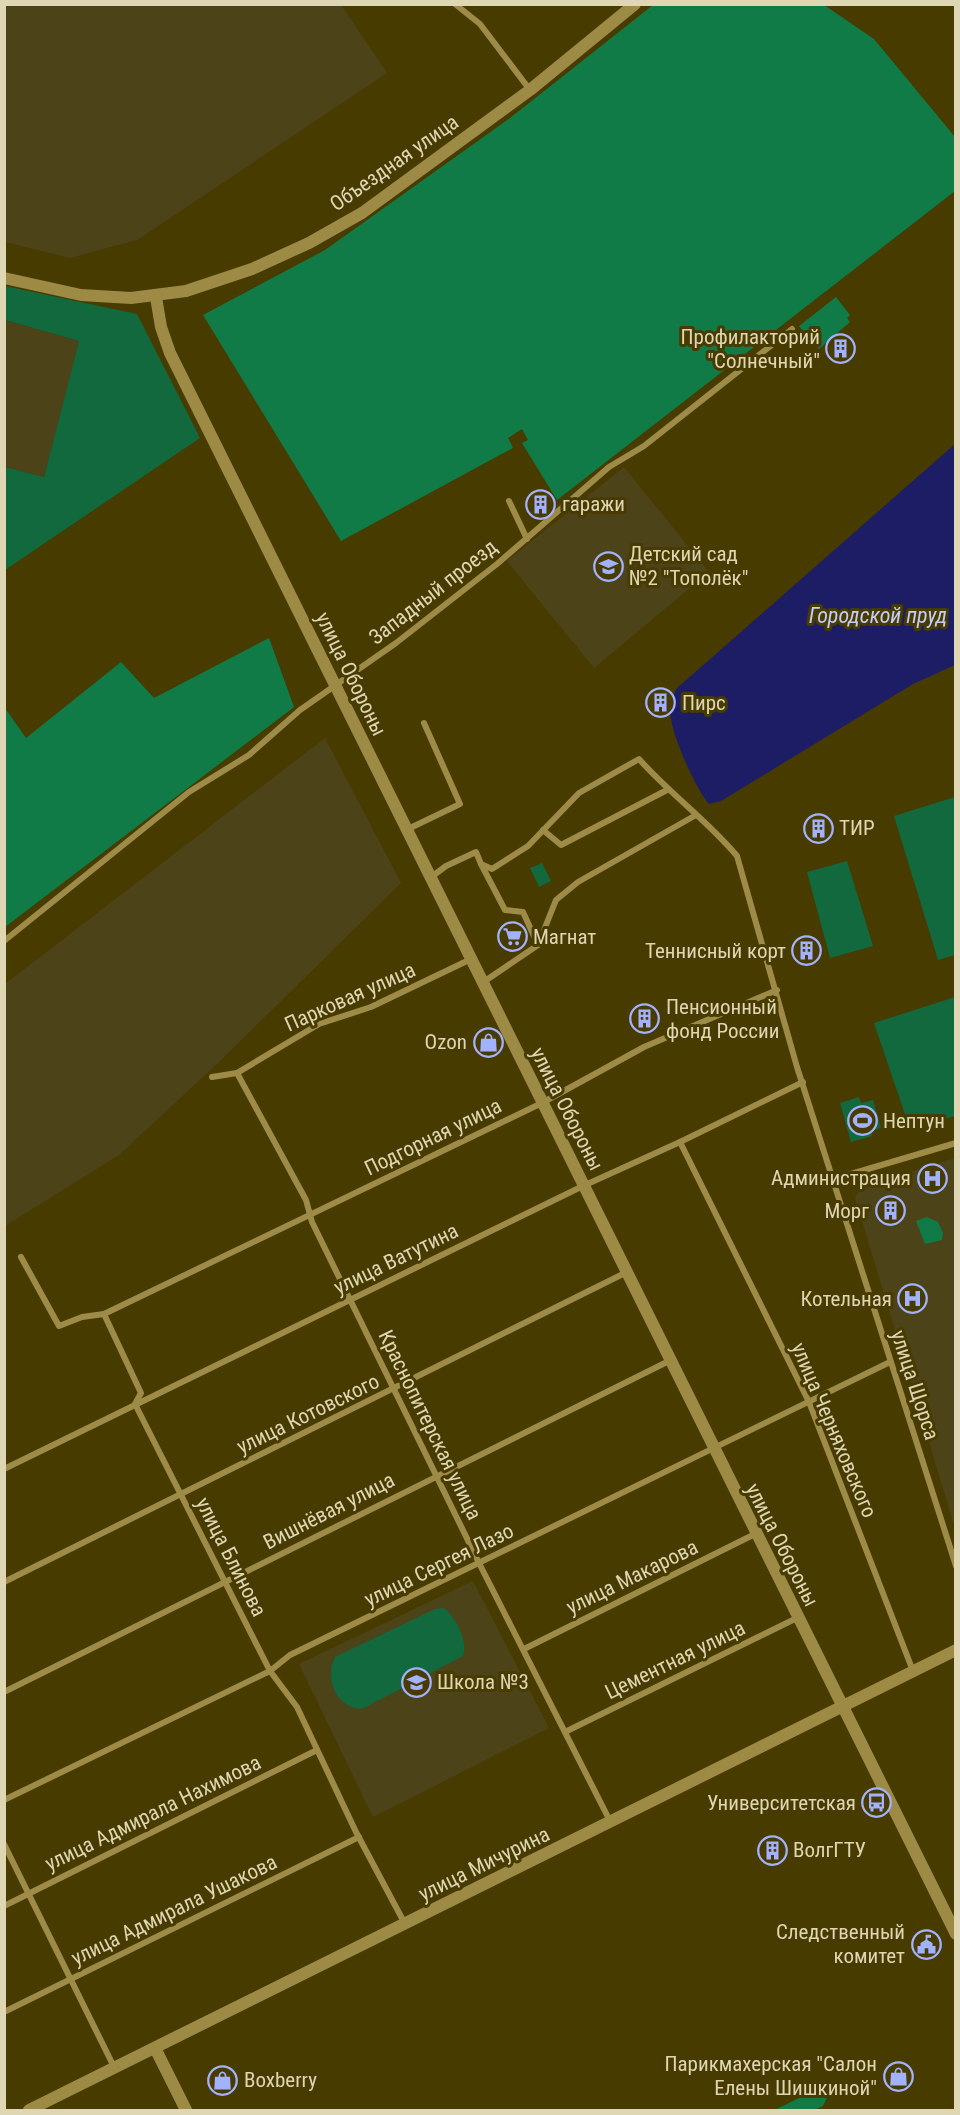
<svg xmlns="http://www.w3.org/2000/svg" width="960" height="2115" font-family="'Roboto Condensed',sans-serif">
<rect width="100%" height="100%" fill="#483b00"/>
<!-- built -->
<g fill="#4d4319">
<path d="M 5,4 L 341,5 L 387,73 L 137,240 L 70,258 L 5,242 Z"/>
<path d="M 4,320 L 79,341 L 44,477 L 5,467 Z"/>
<path d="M 624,467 L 709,572 L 594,668 L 507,561 Z"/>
<path d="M 325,738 L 401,883 L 218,1063 L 119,1155 L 5,1226 L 5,984 Z"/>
<path d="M 955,1158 L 955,1528 L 855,1198 L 861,1187 Z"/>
<path d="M 473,1581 L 549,1728 L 373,1817 L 299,1664 Z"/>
</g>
<!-- green -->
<g fill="#11693d">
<path d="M 5,286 L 137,314 L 200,438 L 5,570 L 5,467 L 44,477 L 79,341 L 5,320 Z"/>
<path d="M 955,797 L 955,955 L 938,960 L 894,816 Z"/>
<path d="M 847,861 L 873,946 L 830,958 L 807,872 Z"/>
<path d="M 542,863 L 551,881 L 539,887 L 530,868 Z"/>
<path d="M 955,997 L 955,1116 L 910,1129 L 874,1023 Z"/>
<path d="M 859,1097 L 861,1103 L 873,1100 L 881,1128 L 871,1131 L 872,1136 L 851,1142 L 840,1103 Z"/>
<path d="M 444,1608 C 456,1618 468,1640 463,1656 L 362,1709 C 336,1708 324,1679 335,1657 L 435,1609 Z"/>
</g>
<!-- forest -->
<g fill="#107b47">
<path d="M 653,5 L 824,5 L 874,39 L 955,137 L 955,191 L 557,500 L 522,443 L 528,440 L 522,429 L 508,438 L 513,448 L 341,541 L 203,315 L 325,250 L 510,118 Z"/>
<path d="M 836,297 L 850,315 L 847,318 L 850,322 L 819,349 L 799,326 Z"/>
<path d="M 269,638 L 294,707 L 5,927 L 5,708 L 26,738 L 121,662 L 154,698 Z"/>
<path d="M 927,1217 L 938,1222 L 943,1233 L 942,1240 L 925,1244 L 916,1221 Z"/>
<path d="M 827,2084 L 830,2091 L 823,2106 L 814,2110 L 775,2110 Z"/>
</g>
<!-- water -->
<path fill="#1c1d64" d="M 955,444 L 955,665 L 913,684 L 721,801 L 709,804 C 696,789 674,740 671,719 C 669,709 672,696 677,688 Z"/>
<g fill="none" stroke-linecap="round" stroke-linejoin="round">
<!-- street -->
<g stroke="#9d8b47" stroke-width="6">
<path d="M 455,4 L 480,24 L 530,90"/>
<path d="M 509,501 L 527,539"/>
<path d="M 406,830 L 460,804 L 424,723"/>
<path d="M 543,830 L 561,845 L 667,790"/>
<path d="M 481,864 L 505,910 L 523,912 L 538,945"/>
<path d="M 430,878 L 446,866 L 476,852 L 481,864 L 492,869 L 528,846 L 579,793 L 639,759 C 670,794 708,821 737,856 L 797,1067 L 956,1566"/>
<path d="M 4,941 L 189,792 L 249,755 L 300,710 L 396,643 L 497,564 L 609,467 L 644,446 L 792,329"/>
<path d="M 482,983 L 538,945 L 556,900 L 578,882 L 696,815"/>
<path d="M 237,1073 L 306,1200 L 312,1222 L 479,1563 L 611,1823"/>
<path d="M 212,1077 L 237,1073 L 319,1024 L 371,1007 L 469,960"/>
<path d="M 680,1142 L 809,1402 L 913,1671"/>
<path d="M 834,1179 L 956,1143"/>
<path d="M 21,1257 L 59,1326 L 82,1317 L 104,1314 L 141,1393 L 135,1404 L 270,1671 L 297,1707 L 356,1832 L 405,1924"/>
<path d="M 104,1314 L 542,1103 L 644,1047 L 777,990"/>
<path d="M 4,1469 L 583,1186 L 680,1142 L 803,1082"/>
<path d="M 4,1582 L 625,1273"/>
<path d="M 524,1649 L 755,1534"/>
<path d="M 4,1692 L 669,1361"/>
<path d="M 567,1731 L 797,1618"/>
<path d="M 4,1800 L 270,1671 L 290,1655 L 890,1362"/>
<path d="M 4,1844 L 114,2067"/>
<path d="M 4,1906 L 317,1750"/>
<path d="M 4,2012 L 359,1837"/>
</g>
<!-- secondary -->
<g stroke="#9c8a45" stroke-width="12">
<path d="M 4,278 L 81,295 L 131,298 L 186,291 L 252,269 L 309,243 L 362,213 L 530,90 L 635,4"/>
<path d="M 156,297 L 161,327 L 170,353 L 956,1934"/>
<path d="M 155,2048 L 186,2110"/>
<path d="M 29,2110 L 956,1650"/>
</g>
</g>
<!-- icons -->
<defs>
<symbol id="building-ring" viewBox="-11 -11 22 22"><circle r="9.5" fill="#483b00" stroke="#a3b2fd" stroke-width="1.5"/><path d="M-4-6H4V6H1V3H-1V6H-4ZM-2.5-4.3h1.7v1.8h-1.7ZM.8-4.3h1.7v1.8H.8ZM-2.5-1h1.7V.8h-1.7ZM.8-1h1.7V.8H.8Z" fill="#a3b2fd"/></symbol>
<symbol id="school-ring" viewBox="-11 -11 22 22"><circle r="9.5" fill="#483b00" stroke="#a3b2fd" stroke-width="1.5"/><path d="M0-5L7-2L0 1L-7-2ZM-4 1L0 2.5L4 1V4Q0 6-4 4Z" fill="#a3b2fd"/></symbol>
<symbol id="supermarket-ring" viewBox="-11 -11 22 22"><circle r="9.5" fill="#483b00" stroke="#a3b2fd" stroke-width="1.5"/><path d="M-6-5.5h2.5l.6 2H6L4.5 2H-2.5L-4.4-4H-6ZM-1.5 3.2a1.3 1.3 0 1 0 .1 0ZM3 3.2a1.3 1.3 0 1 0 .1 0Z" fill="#a3b2fd"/></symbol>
<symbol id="shop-ring" viewBox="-11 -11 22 22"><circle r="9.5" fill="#483b00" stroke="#a3b2fd" stroke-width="1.5"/><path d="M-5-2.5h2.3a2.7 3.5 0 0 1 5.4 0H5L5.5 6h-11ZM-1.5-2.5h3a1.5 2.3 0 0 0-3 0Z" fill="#a3b2fd"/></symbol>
<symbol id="stadium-ring" viewBox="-11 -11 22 22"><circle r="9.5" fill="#483b00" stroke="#a3b2fd" stroke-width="1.5"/><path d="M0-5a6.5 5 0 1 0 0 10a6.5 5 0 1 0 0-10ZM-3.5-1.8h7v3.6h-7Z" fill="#a3b2fd"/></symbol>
<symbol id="hospital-ring" viewBox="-11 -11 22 22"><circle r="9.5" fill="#483b00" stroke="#a3b2fd" stroke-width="1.5"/><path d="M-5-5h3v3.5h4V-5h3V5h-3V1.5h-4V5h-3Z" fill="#a3b2fd"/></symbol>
<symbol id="bus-ring" viewBox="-11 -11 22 22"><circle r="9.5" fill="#483b00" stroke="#a3b2fd" stroke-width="1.5"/><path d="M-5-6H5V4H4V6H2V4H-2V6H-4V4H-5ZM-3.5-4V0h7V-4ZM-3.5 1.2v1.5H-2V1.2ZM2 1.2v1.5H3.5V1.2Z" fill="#a3b2fd"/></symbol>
<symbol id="civic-ring" viewBox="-11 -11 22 22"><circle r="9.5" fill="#483b00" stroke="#a3b2fd" stroke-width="1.5"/><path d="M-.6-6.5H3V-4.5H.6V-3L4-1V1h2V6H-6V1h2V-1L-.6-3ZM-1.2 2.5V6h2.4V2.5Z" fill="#a3b2fd"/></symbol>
</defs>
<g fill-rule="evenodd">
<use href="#building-ring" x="824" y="332" width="33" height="33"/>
<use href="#building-ring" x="524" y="488" width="33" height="33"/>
<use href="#school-ring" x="592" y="550" width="33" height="33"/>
<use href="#building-ring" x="644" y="686" width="33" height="33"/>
<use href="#building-ring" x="802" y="812" width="33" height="33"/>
<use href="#supermarket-ring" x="496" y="920" width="33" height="33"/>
<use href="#building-ring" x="790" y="934" width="33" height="33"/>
<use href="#building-ring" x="628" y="1002" width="33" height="33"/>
<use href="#shop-ring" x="472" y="1026" width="33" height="33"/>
<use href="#stadium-ring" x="846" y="1104" width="33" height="33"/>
<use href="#hospital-ring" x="916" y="1162" width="33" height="33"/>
<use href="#building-ring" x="874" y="1194" width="33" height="33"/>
<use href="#hospital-ring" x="896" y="1282" width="33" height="33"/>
<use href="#school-ring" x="400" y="1666" width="33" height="33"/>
<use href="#bus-ring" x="860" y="1786" width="33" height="33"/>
<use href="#building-ring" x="756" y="1834" width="33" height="33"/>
<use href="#civic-ring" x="910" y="1928" width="33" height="33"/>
<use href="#shop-ring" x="882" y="2060" width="33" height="33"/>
<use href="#shop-ring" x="206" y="2064" width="33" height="33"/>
</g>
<g text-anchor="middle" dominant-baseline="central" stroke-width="6" stroke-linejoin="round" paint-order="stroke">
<!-- street labels -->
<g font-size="21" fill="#dfd6b4" stroke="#483b00">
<text transform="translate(394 163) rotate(-35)">Объездная улица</text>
<text transform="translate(433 592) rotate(-38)">Западный проезд</text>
<text transform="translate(351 674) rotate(64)">улица Обороны</text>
<text transform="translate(350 997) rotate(-24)">Парковая улица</text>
<text transform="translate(567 1109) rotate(63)">улица Обороны</text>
<text transform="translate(433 1137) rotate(-26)">Подгорная улица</text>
<text transform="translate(396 1259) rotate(-26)">улица Ватутина</text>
<text transform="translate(915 1385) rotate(72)">улица Щорса</text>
<text transform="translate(308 1414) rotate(-26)">улица Котовского</text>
<text transform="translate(430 1425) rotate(64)">Краснопитерская улица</text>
<text transform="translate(834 1430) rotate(67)">улица Черняховского</text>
<text transform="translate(329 1511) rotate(-27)">Вишнёвая улица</text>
<text transform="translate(782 1545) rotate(63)">улица Обороны</text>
<text transform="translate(231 1557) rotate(63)">улица Блинова</text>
<text transform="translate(439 1565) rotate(-26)">улица Сергея Лазо</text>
<text transform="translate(632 1577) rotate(-26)">улица Макарова</text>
<text transform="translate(675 1660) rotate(-26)">Цементная улица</text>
<text transform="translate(153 1813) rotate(-26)">улица Адмирала Нахимова</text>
<text transform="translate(484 1864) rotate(-26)">улица Мичурина</text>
<text transform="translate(174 1910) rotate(-26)">улица Адмирала Ушакова</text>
</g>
<!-- poi labels -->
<g font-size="21" fill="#dfd6b4" stroke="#483b00" text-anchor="start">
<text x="820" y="337" text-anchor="end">Профилакторий<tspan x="820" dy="24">"Солнечный"</tspan></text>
<text x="562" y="504">гаражи</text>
<text x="629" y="554">Детский сад<tspan x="629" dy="24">№2 "Тополёк"</tspan></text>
<text x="682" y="703">Пирс</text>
<text x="839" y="828">ТИР</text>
<text x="533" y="937">Магнат</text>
<text x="786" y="951" text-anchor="end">Теннисный корт</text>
<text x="666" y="1007">Пенсионный<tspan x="666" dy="24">фонд России</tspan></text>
<text x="467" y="1042" text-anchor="end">Ozon</text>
<text x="883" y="1121">Нептун</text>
<text x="911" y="1178" text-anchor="end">Администрация</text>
<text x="869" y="1211" text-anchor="end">Морг</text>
<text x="892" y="1299" text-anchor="end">Котельная</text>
<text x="437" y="1682">Школа №3</text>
<text x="856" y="1803" text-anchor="end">Университетская</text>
<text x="793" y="1850">ВолгГТУ</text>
<text x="905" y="1932" text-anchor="end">Следственный<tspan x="905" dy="24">комитет</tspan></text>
<text x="877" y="2064" text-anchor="end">Парикмахерская "Салон<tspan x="877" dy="24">Елены Шишкиной"</tspan></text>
<text x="244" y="2080">Boxberry</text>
</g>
<!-- water labels -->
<g font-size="22" font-style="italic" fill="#c3cdf8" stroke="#483b00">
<text x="878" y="615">Городской пруд</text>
</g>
</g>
<!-- border -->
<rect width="960" height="2115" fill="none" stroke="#dfd6b4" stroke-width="12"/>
</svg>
